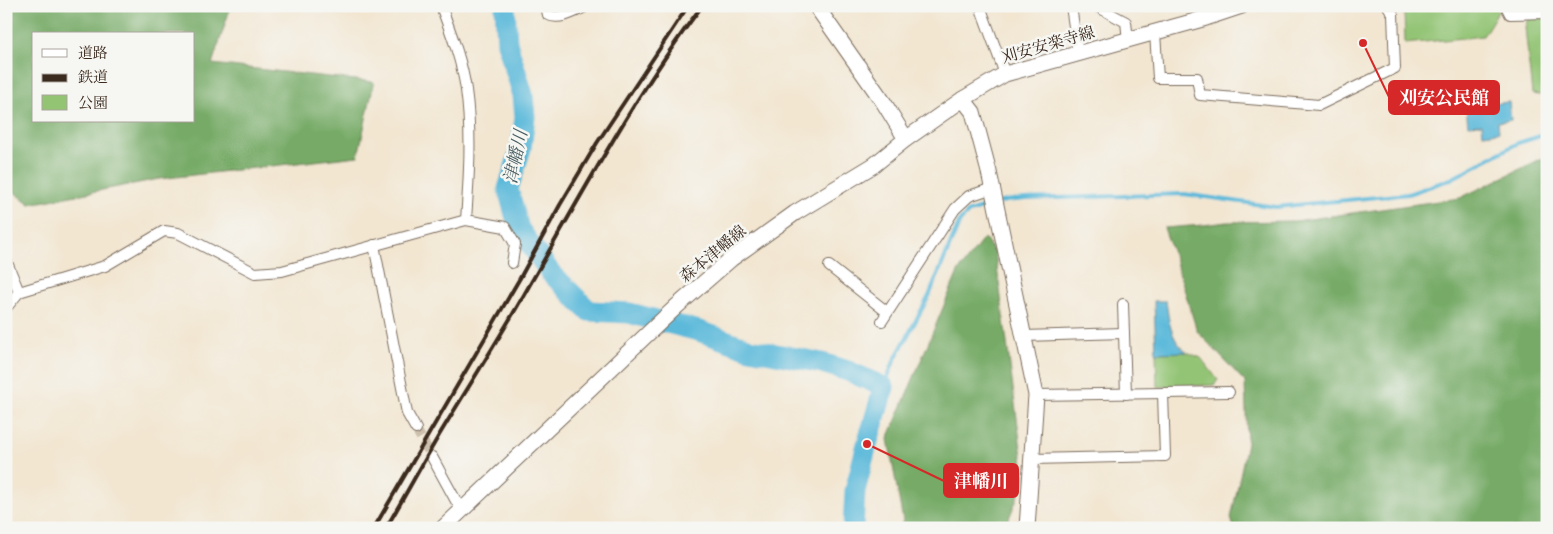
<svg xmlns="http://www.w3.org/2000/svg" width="1553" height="534" font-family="'Libre Bodoni','Noto Serif JP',serif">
<rect width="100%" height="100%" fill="#f6f6f2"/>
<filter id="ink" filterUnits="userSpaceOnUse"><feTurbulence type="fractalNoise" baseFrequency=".02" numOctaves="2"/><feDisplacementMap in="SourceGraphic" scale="10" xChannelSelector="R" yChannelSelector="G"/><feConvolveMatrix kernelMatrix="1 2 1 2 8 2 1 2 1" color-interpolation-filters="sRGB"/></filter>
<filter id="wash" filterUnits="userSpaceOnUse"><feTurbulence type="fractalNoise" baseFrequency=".0096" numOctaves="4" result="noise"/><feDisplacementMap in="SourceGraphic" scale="20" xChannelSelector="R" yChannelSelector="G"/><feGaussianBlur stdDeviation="1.12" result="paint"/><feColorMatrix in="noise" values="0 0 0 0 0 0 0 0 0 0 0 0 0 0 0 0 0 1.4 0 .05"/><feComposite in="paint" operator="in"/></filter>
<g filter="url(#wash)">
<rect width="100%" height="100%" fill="#f2e6d1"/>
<!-- green -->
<g fill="#93c474" stroke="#677749">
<path d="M 1401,6 L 1495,6 L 1498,12 L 1483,36 L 1405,44 L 1404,10 Z"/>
<path d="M 1528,18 L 1547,18 L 1547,96 L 1532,94 L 1525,27 Z"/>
<path d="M 1187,352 L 1201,358 L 1218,380 L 1214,385 L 1157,387 L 1156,353 Z"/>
</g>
<!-- forest -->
<g fill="#76aa66" stroke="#586a42" fill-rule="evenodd">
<path d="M 6,6 L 231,6 L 212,64 L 374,82 L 358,156 L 159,179 L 30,204 L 6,186 ZM 34,34 L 194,34 L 194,121 L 34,121 Z"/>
<path d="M 1547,156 L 1547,528 L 1234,528 L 1231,518 L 1247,443 L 1245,382 L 1197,331 L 1175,259 L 1164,228 L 1203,225 L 1227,222 L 1295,221 L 1460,198 Z"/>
<path d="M 984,238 L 995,252 L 1025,479 L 1005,528 L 899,528 L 903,521 L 888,439 L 958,272 Z"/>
</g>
<!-- water -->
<g fill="#5cb9da" stroke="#4c727c">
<path d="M 1509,102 L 1511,120 L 1498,122 L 1499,132 L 1483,134 L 1482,124 L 1468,125 L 1466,107 Z"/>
<path d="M 1154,301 L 1166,301 C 1169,321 1170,339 1187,352 L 1156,353 Z"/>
</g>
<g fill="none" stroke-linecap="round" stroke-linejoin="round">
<!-- stream -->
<g stroke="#5cb9da" stroke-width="4">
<path d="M 999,203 L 1005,201 L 1026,199 L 1184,194 L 1276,207 L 1408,194 L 1451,179 L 1518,143 L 1547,134"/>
<path d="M 884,387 L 894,361 L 929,296 L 960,221 L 969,212 L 992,205"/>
</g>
<!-- river -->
<path stroke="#5cb9da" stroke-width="21" d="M 505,6 L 507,43 L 523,95 L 525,117 L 521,148 L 508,189 L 519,229 L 550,272 L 589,311 L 629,313 L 699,331 L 750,349 L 822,363 L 848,371 L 884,387 L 867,444 L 855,491 L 853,528"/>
</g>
</g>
<g filter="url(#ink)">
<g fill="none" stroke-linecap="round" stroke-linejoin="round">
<!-- street-tunnel -->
<path stroke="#cdc0ad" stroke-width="10" stroke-dasharray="10 5" stroke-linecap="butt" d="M 416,429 L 432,457"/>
<defs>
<g id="street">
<path d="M 546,6 L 548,15 C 560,21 576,11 587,6"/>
<path d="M 980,6 L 1005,74"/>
<path d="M 1071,6 L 1078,54"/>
<path d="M 1096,6 L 1126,22 L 1128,40"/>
<path d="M 1202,6 L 1206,18"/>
<path d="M 1506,6 L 1510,14 L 1547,13"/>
<path d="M 819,11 L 834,6"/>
<path d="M 1155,33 L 1158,78 L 1197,78 L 1200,95 L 1319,105 L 1395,68 L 1393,14 L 1388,6"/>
<path d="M 466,220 L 505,227 L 515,244 L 512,263"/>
<path d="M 374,245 L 407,413 L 416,429"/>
<path d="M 6,260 L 19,292 L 105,266 L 164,231 L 178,233 L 255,273 L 282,271 L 466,220 C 469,178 472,132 466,90 C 462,61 451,33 441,6"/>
<path d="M 829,266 L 887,312"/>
<path d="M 1123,304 L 1126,394"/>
<path d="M 6,308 L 19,292"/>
<path d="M 882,321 L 955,209 L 969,196 L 993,188"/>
<path d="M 1024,336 L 1124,333"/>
<path d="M 1036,395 L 1229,392"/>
<path d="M 432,457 L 461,510"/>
<path d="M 1032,459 L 1165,456 L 1163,393"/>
</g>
<g id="secondary">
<path d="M 816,6 L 884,103 L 906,139"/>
<path d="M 963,99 L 973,112 L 989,172 L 1036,395 L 1027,528"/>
<path d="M 443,528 L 677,306 L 731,259 L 795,213 L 874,165 L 906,139 L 963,99 L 1005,74 L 1206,18 L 1242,6"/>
</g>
</defs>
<!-- street casing -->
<use href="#street" stroke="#7b6c5d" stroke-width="12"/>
<!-- secondary casing -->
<use href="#secondary" stroke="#7b6c5d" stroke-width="17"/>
<!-- street -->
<use href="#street" stroke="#fff" stroke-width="10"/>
<!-- secondary -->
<use href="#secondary" stroke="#fff" stroke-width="15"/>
<!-- rail -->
<g stroke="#3b2a1e" stroke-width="4">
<path d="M 374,528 L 520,278 L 560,205 L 597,143 L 688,6"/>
<path d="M 386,528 C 405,496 422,464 441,432 C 470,384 501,336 529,286 C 584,191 636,93 702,6"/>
</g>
</g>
</g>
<g text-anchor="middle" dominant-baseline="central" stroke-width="5" stroke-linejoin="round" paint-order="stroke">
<!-- street labels -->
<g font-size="16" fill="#3b2a1e" stroke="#f6f6f2">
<text transform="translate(1048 45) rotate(-16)">刈安安楽寺線</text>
<text transform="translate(713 254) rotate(-39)">森本津幡線</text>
</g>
<!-- water labels -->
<g font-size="18" font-style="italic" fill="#475c60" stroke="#f6f6f2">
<text transform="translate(516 157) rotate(-78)">津幡川</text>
</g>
</g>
<!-- callouts -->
<path fill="none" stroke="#d62828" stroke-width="2" d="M1363 43L1389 97M867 444L944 481"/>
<g fill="#d62828" stroke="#f6f6f2" stroke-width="2">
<circle cx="1363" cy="43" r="5"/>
<circle cx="867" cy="444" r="5"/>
</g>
<g fill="#d62828" stroke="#d62828" stroke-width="2">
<rect x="1389" y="81" width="110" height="33" rx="5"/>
<rect x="944" y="464" width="74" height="33" rx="5"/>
</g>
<g font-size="18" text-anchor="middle" font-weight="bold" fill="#fff">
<text x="1444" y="104">刈安公民館</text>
<text x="981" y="487">津幡川</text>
</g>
<!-- margin -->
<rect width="1553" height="534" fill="none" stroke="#f6f6f2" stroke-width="25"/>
<!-- legend -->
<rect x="32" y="32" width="162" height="90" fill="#f6f6f2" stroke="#aba49d"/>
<rect x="42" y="49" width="25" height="8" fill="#ffffff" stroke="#aba49d"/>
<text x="78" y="58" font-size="15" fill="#3b2a1e">道路</text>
<rect x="42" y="74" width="25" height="8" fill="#3b2a1e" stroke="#aba49d"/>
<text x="78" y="82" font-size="15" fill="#3b2a1e">鉄道</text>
<rect x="42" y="95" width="25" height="15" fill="#93c474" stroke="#aba49d"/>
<text x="78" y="108" font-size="15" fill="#3b2a1e">公園</text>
</svg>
